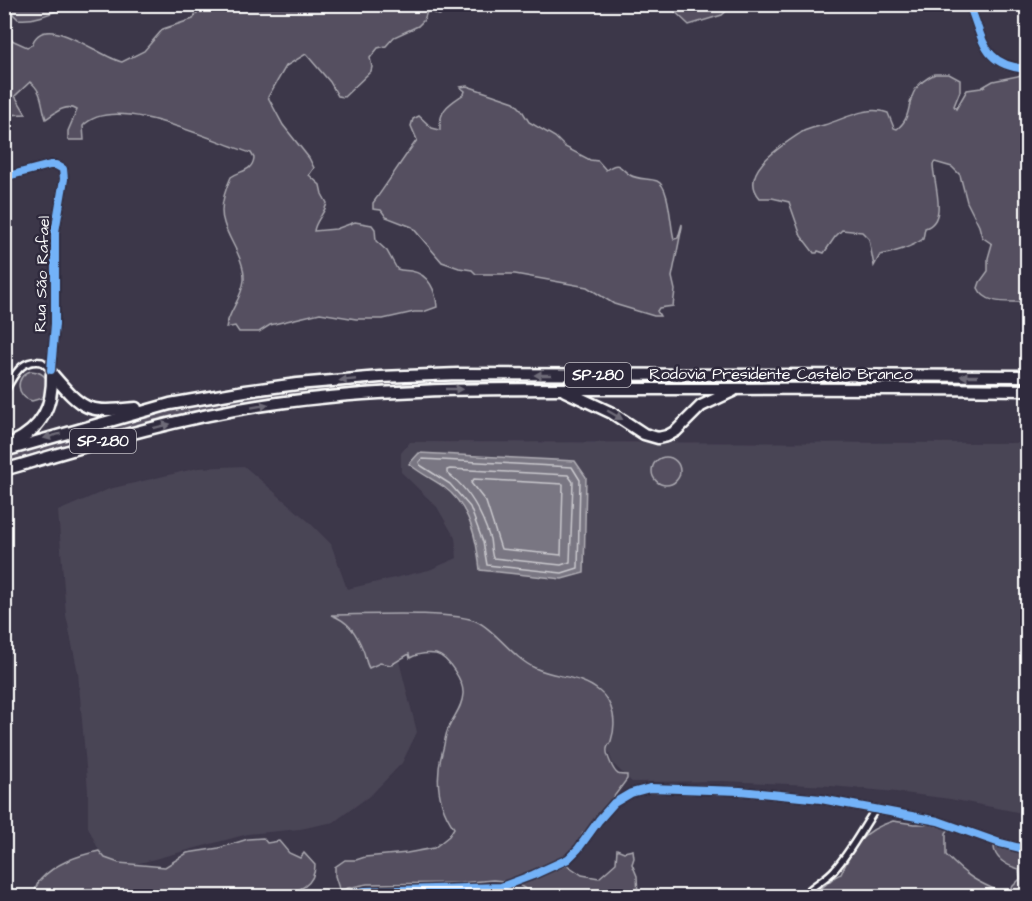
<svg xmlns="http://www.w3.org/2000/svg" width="1032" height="901" font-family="'Architects Daughter',sans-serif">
<rect width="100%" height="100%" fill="#3c3749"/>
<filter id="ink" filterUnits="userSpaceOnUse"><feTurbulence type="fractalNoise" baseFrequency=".0167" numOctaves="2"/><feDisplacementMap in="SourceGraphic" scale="12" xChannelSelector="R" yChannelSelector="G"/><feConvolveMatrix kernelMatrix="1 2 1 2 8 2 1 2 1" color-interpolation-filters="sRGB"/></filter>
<g filter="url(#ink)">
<!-- built -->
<path fill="#494455" d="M 410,442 L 1027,443 L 1027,814 L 950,799 L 896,792 L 831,786 L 724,781 L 632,782 L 613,764 L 602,733 L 558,688 L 467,620 L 398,657 L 417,732 L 402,763 L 372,794 L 334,822 L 300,829 L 248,834 L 136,864 L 103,859 L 88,827 L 88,791 L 78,673 L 66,615 L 58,511 L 109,489 L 198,468 L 244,466 L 308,521 L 331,544 L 347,589 L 429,570 L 457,558 L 455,538 L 437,507 L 401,472 L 401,453 Z"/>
<!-- green -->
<g fill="#555060" stroke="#aaa8b0" stroke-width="1.5">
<path d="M 4,5 L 5,4 L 70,5 C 53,12 37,21 18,19 Z"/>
<path d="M 202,5 L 471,5 L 468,7 L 439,15 L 433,13 L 431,9 L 428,9 L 424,20 L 418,26 L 394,37 L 386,46 L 378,48 L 370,58 L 372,67 L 371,71 L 344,97 L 338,96 L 330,82 L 306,54 L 286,66 L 268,97 L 283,125 L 309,158 L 314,168 L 309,175 L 320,185 L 322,194 L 327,203 C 325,213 315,221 314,231 L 336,229 L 355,222 L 372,225 L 375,229 L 376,241 L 387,251 L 397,269 C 403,271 406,270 411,271 C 429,274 436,291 437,307 L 423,312 L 414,312 L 383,319 L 356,319 L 320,313 L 270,325 L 259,332 L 239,332 L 235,326 L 226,328 C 228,312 242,299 244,280 C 245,259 229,241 224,223 C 219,209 225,190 231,177 C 241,170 252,172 254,158 L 251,153 C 215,142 114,92 83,126 L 84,140 L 68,140 L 68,131 L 77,110 C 66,103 55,113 46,119 C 41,105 43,91 30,82 L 15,96 L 26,114 L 5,115 L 5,37 L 27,47 L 32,45 C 43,9 99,57 122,62 L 144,51 L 163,29 L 193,19 Z"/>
<path d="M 668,5 L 733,5 L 722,15 L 689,25 Z"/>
<path d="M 935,74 L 949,74 L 960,80 L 960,91 L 954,106 L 956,109 L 967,90 L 981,88 L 993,81 L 1027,74 L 1027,302 C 1010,301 986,306 978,288 L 980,282 L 988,271 L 988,258 L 992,244 L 982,237 L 979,226 L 967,202 L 960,175 L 952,167 L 935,162 L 933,164 C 933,182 949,221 925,228 L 923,239 C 912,247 893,253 880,255 L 874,266 L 869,239 L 862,232 L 842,230 L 835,237 L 824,253 L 818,251 L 817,253 L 814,253 L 801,236 L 789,202 L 772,198 L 760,198 C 737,172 783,145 802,132 C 809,128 817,127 824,125 C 845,119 866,105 888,113 L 894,128 L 897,129 C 918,113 899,91 935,74 Z"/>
<path d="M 467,86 L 514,102 L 521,109 L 529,122 L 555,137 L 565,147 L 590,160 L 598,161 L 606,170 C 620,160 619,168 630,175 C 638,180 649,178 657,181 C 670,186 670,226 674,239 L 678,238 L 682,224 L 682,227 L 672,277 L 675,290 L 673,306 L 659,308 L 657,311 L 660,316 L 654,316 L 614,304 L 587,287 L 515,274 L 476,274 L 472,270 L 459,268 L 442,262 L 412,227 L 386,217 L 381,210 L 373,209 L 373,203 C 388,183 401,161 417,140 L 411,126 L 413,119 L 419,116 L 432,128 L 440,130 C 439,109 448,105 464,94 L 465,91 L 460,87 Z"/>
<path d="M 31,371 C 47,372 49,382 49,396 L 32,401 C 16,397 14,376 31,371 Z"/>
<path d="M 416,380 L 1027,380 L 1027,384 L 458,383 C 374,385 290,391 208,408 C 139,422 72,443 5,463 L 5,455 C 44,444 83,430 123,421 C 219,398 317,385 416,380 Z"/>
<circle cx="666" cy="471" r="14"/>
<path d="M 331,615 C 363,615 453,610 478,622 C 496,631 513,658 535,668 C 556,678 580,675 599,691 C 614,703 617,723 611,741 C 610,744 607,746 607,749 C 606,754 613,771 618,774 C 620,775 624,775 627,775 L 627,779 L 593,825 L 583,833 L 573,851 L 538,876 L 567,865 L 582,875 L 599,878 L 616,863 L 617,849 L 624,852 L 633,850 L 634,858 L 632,864 L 637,876 L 638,896 L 537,896 L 514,882 L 493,880 L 460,883 L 367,884 L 348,888 L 340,892 L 335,876 L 335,867 L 345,860 L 356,860 L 365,857 L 407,853 L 434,848 L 449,836 L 454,828 C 437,804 435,776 443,749 C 445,742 445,734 449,727 C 454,715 462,708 463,694 C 464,682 448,657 436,654 C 427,653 417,654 410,658 L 409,654 L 391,665 L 380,663 L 369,668 C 365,662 366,656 363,650 C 356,632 348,621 331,615 Z"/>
<path d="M 893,821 L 914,824 L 930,824 L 949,829 L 946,833 L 946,855 C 967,877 977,882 1005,894 L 1020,879 L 1019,869 C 1007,866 993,858 994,845 C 1012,850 1012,848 1027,841 L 1027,896 L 792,896 C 800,891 807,895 816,891 C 826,887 831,877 841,874 C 854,845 862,831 893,821 Z"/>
<path d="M 263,838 L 267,843 L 279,841 L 289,853 L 300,858 L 304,853 L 315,865 C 315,887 297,891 279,896 L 32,896 C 36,891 36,884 40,880 C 56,863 76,856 99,851 L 105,858 L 119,863 L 165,867 L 187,853 L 219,848 L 248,839 Z"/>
</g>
<!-- water -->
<path fill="#797682" stroke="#afadb4" stroke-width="1.5" d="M 419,453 L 575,461 L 586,477 L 584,573 L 562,579 L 480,570 C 477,540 470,506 444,487 C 432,479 420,473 409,464 Z"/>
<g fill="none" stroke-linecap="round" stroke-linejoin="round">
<!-- shore -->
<g stroke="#c9c8cd" stroke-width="1.5">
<path d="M 422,459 L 572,467 L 580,480 L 578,568 L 562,573 L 487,565 L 483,542 L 470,507 L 450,484 L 420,465 L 419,462 Z"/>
<path d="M 450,469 L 568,475 L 573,482 L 570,562 L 561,565 L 493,558 C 491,552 491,545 490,539 C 482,513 470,489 447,473 L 447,470 Z"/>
<path d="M 474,479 L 563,484 L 561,555 L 501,549 L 486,502 L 471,483 Z"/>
</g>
<defs>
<g id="minor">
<path d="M 969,4 C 984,40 982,66 1028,69"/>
<path d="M 4,177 L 50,165 L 56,165 L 63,169 L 64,179 L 55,232 L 55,324 L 51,370"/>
<path d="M 4,392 C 14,378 19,358 42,362 L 50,369"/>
<path d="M 501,887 L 504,896"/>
<path d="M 343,896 L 365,891 L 501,887 L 533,875 L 568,859 L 578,849 L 599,820 L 614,803 L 631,793 L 650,788 L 740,791 L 821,799 L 938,821 L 1000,843 L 1028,850"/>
<path d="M 803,896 C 812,885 826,880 835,869 C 851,851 862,829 875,810"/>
</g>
<g id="motorway">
<path d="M 52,374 C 84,411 86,413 136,408"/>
<path d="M 565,391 L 612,413 L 644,434 L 658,438 L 667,436 L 676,431 L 701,406 L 733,391"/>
<path d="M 12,443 C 42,429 53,406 52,374"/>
<path d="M 4,451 L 170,404 L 245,391 L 297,384 L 380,377 L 458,374 L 1028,376"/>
<path d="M 4,470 C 92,444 180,417 271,404 C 384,387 498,389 613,389 C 751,389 889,388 1028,390"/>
</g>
</defs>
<!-- minor casing -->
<use href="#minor" stroke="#fff" stroke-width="10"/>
<!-- motorway casing -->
<use href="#motorway" stroke="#fff" stroke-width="15"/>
<!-- minor -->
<use href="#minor" stroke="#2f2a3d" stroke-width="5"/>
<!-- motorway -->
<use href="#motorway" stroke="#2f2a3d" stroke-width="10"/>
<defs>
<g id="cycleway">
<path d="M 969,4 C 984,40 982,66 1028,69"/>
<path d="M 4,177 L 50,165 L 56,165 L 63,169 L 64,179 L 55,232 L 55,324 L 51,370"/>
<path d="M 343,896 L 365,891 L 501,887 L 533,875 L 568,859 L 578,849 L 599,820 L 614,803 L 631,793 L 650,788 L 740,791 L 821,799 L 938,821 L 1000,843 L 1028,850"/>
</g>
</defs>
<!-- cycleway casing -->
<use href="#cycleway" stroke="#2f2a3d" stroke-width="11"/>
<!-- cycleway -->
<use href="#cycleway" stroke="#73b2f8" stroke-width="8"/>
</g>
<!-- one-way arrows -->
<defs><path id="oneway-solid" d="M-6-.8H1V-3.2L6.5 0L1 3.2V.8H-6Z" transform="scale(1.5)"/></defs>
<g fill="#6d6a77">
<use href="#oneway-solid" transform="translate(543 375) rotate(-180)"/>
<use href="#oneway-solid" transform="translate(969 376) rotate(-180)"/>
<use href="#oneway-solid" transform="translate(348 380) rotate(175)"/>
<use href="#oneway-solid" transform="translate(454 389)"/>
<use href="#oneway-solid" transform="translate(260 406) rotate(-10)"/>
<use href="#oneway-solid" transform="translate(615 415) rotate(30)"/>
<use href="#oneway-solid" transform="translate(162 426) rotate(-14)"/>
<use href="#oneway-solid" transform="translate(52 436) rotate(165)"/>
</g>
</g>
<g text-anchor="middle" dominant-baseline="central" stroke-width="5" stroke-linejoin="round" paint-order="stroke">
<!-- shield labels -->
<g fill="#2f2a3d" stroke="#c1bfc5" stroke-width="1.5">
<rect x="565" y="363" width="66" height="24" rx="4.5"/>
<rect x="70" y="429" width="66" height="24" rx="4.5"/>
</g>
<g font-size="15" font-weight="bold" fill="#fff">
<text x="598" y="375">SP-280</text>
<text x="103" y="441">SP-280</text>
</g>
<!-- street labels -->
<g font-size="16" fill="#fff" stroke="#2f2a3d">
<text transform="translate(42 274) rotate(-88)">Rua São Rafael</text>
<text x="781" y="374">Rodovia Presidente Castelo Branco</text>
</g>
</g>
<!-- margin -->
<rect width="1032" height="901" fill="none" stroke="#2f2a3d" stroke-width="24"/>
<rect x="12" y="12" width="1008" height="877" fill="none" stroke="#fff" stroke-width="2" filter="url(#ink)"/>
</svg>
